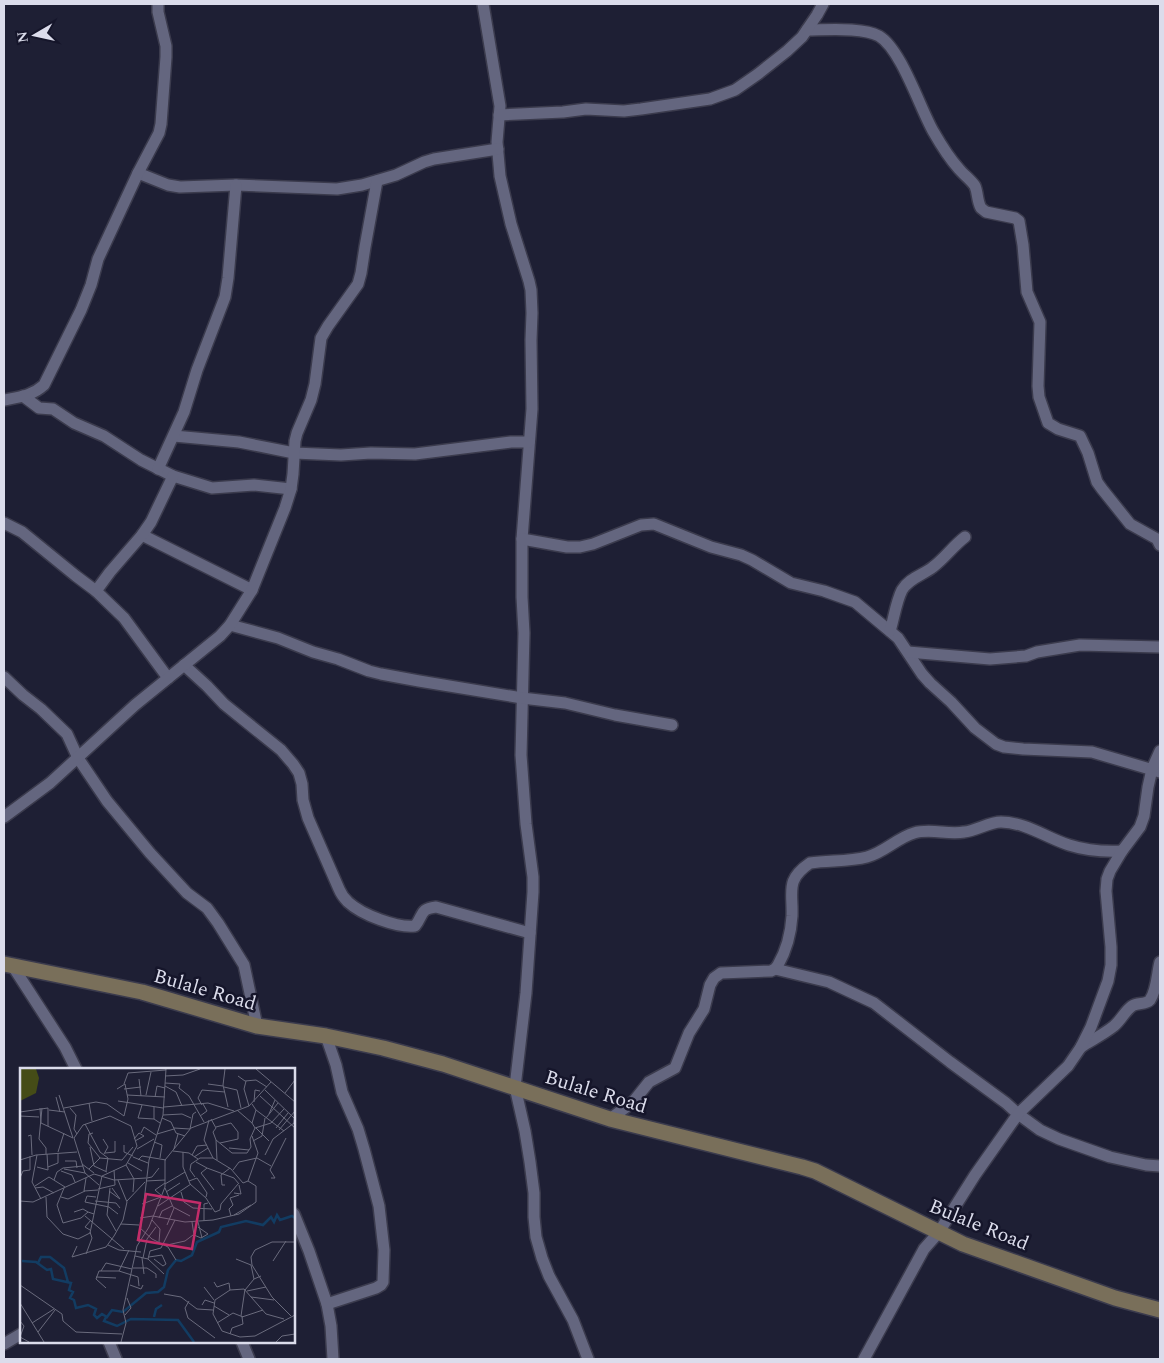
<svg xmlns="http://www.w3.org/2000/svg" width="1164" height="1363" font-family="Spectral,serif">
<rect width="100%" height="100%" fill="#1e1f34"/>
<g fill="none" stroke-linecap="round" stroke-linejoin="round">
<defs>
<g id="street">
<path d="M 483,4 L 500,106 L 497,142 L 500,176 L 511,224 L 529,281 L 531,290 L 532,313 L 531,340 L 532,409 L 522,539 L 522,597 L 524,633 L 521,755 L 526,824 L 533,877 L 533,892 L 526,993 L 515,1087 L 525,1131 L 530,1162 L 534,1193 L 534,1217 L 536,1237 L 542,1258 L 549,1276 L 573,1320 L 588,1359"/>
<path d="M 807,30 C 826,30 863,27 879,36 C 901,49 920,108 933,131 C 941,145 949,158 959,169 C 964,175 971,180 975,186 C 978,193 977,201 981,208 L 986,212 L 1015,218 L 1019,221 L 1023,245 L 1027,292 L 1040,322 L 1038,386 L 1039,397 L 1048,423 L 1058,429 L 1080,436 L 1088,453 L 1097,482 L 1102,489 L 1130,524 L 1157,539 L 1160,545"/>
<path d="M 499,115 L 563,112 L 586,109 L 624,111 L 641,109 L 710,99 L 735,90 L 758,74 L 787,51 L 802,37 L 817,15 L 823,4"/>
<path d="M 138,173 L 168,185 L 180,187 L 236,185 L 337,189 L 362,185 L 396,175 L 424,162 L 434,159 L 498,149"/>
<path d="M 23,396 L 39,408 L 53,409 L 74,423 L 104,436 L 141,460 L 173,476 L 212,488 L 254,485 L 291,489"/>
<path d="M 4,400 C 19,397 32,396 44,385 L 81,310 L 91,285 L 98,259 L 138,173 L 159,133 L 161,124 L 166,57 L 166,46 L 158,12 L 158,4"/>
<path d="M 174,436 L 239,442 L 294,453 L 341,455 L 371,453 L 415,454 L 511,442 L 529,442"/>
<path d="M 158,469 L 184,412 L 197,370 L 225,297 L 228,278 L 236,185"/>
<path d="M 4,523 L 22,532 L 76,576 L 96,591 L 124,618 L 168,678"/>
<path d="M 142,535 L 252,590"/>
<path d="M 522,539 L 567,547 L 580,547 L 593,544 L 641,525 L 654,524 L 711,547 L 741,555 L 752,560 L 791,583 L 824,591 L 855,602 L 898,638 L 922,674 L 930,683 L 951,702 L 975,728 L 996,744 L 1004,747 L 1023,749 L 1092,752 L 1160,772"/>
<path d="M 96,591 L 110,572 L 142,535 L 151,522 L 173,476"/>
<path d="M 230,625 L 278,638 L 313,652 L 338,659 L 369,671 L 381,674 L 419,681 L 522,698 L 565,703 L 615,715 L 672,725"/>
<path d="M 890,631 C 894,618 896,602 902,590 C 909,578 923,575 933,567 C 945,558 953,546 965,537"/>
<path d="M 908,652 L 990,659 L 1026,656 L 1037,652 L 1080,645 L 1160,647"/>
<path d="M 184,665 L 207,686 L 224,704 L 281,750 L 293,764 L 299,773 L 302,784 L 303,800 L 308,818 L 339,889 C 341,894 344,898 348,902 C 362,915 397,928 415,926 C 424,915 419,909 436,907 L 530,933"/>
<path d="M 4,677 L 23,695 L 41,709 L 67,734 L 78,758 L 107,801 L 150,853 L 187,893 L 207,908 L 218,923 L 244,965 L 257,1026"/>
<path d="M 4,817 L 50,783 L 135,705 L 220,636 L 230,625 L 252,590 L 285,508 L 291,489 L 293,474 L 295,441 L 297,433 L 311,400 L 315,384 L 321,338 L 328,326 L 358,284 L 361,273 L 365,247 L 377,181"/>
<path d="M 12,965 L 65,1047 L 76,1069"/>
<path d="M 775,969 L 829,982 L 874,1003 L 950,1062 L 1006,1103 L 1018,1114 L 1040,1130 L 1059,1139 L 1110,1157 L 1146,1165 L 1160,1166"/>
<path d="M 326,1036 L 336,1065 L 342,1092 L 358,1129 L 364,1149 L 379,1206 L 384,1250 L 383,1282 L 381,1285 L 376,1288 L 327,1304"/>
<path d="M 1081,1047 C 1092,1040 1104,1034 1114,1026 C 1121,1020 1125,1011 1132,1006 C 1138,1002 1146,1005 1150,1000 C 1157,990 1157,973 1160,962"/>
<path d="M 610,1119 L 633,1102 L 649,1082 L 675,1068 L 689,1033 L 704,1009 L 710,985 L 714,978 L 721,973 L 771,971 L 775,969 L 778,965 C 786,951 791,932 792,916 C 793,891 785,880 810,863 C 829,860 848,862 867,857 C 885,852 897,838 914,833 C 930,828 948,835 964,832 C 976,831 989,822 1001,822 C 1025,822 1047,838 1069,845 C 1088,851 1103,852 1122,851"/>
<path d="M 294,1214 L 309,1251 L 327,1304 L 331,1326 L 333,1359"/>
<path d="M 109,1342 L 116,1359"/>
<path d="M 242,1342 L 249,1359"/>
<path d="M 4,1344 L 21,1334"/>
<path d="M 864,1359 L 924,1249 L 939,1232 L 975,1175 L 1018,1114 L 1068,1066 L 1081,1047 L 1091,1027 L 1108,981 L 1111,965 L 1111,947 L 1106,891 L 1107,879 L 1110,871 L 1122,851 L 1140,827 L 1144,816 L 1148,787 L 1152,769 L 1160,751"/>
</g>
<path id="secondary" d="M 4,964 L 142,992 L 257,1026 L 326,1036 L 383,1048 L 443,1064 L 610,1119 L 802,1167 L 815,1171 L 963,1244 L 1115,1298 L 1160,1310"/>
</defs>
<!-- street casing -->
<use href="#street" stroke="#3b3b4d" stroke-width="14"/>
<!-- secondary casing -->
<use href="#secondary" stroke="#3b3b4d" stroke-width="18"/>
<!-- street -->
<use href="#street" stroke="#64667f" stroke-width="11"/>
<!-- secondary -->
<use href="#secondary" stroke="#796f5a" stroke-width="15"/>
</g>
<g text-anchor="middle" dominant-baseline="central" stroke-width="5" stroke-linejoin="round" paint-order="stroke">
<!-- street labels -->
<g font-size="20" fill="#dbdceb" stroke="#15152a">
<text transform="translate(205 990) rotate(16)">Bulale Road</text>
<text transform="translate(596 1092) rotate(17)">Bulale Road</text>
<text transform="translate(979 1225) rotate(22)">Bulale Road</text>
</g>
</g>
<!-- overview -->
<g transform="translate(20 1068)">
<rect width="275" height="275" fill="#1e1f34"/>
<path d="M 0,1 L 16,1 L 19,10 L 16,25 L 0,33 Z" fill="#454c17"/>
<path fill="none" stroke="#123c62" stroke-width="2.5" d="M 2,193 L 16,194 L 27,202 L 31,201 L 33,211 L 51,215 L 49,222 L 53,224 L 50,230 L 54,232 L 56,240 L 68,237 L 76,241 L 74,247 L 77,250 L 82,246 L 87,249 L 92,242 L 103,244 L 126,225 L 138,224 L 144,219 L 148,202 L 156,192 L 161,193 L 172,187 L 177,174 L 199,164 L 201,159 L 226,153 L 243,157 L 251,149 L 254,154 L 257,147 L 260,152 L 272,148 L 275,150M 18,195 L 21,189 L 30,189 L 44,200 L 48,214M 86,249 L 84,253 L 97,258 L 111,251 L 158,252 L 174,274M 134,249 L 136,241 L 142,237"/>
<path fill="none" stroke="#6a6b7d" stroke-width="1" d="M 205,1 L 203,17 L 208,39M 236,1 L 275,34M 145,8 L 163,7 L 180,1M 218,8 L 225,13 L 236,12 L 247,19M 119,11 L 121,28M 226,13 L 224,21 L 229,38M 145,15 L 160,16 L 159,20 L 169,28 L 184,54M 104,16 L 108,5 L 146,2M 188,16 L 203,18M 145,18 L 156,24 L 162,38M 204,19 L 217,22 L 221,40M 97,21 L 105,16 L 108,31 L 104,48M 104,21 L 121,19M 245,22 L 275,51M 265,25 L 275,12M 39,27 L 53,70M 107,27 L 145,29M 126,27 L 131,4M 240,28 L 275,60M 36,29 L 40,44M 135,29 L 137,18 L 145,20M 98,33 L 143,40M 234,34 L 235,22 L 240,23M 69,35 L 72,53M 122,37 L 118,50 L 134,51M 182,37 L 178,30 L 182,22 L 205,24M 134,39 L 134,51 L 140,55M 144,39 L 188,35 L 214,43M 20,40 L 21,55M 22,40 L 19,71 L 26,80 L 26,86M 44,40 L 76,34 L 87,36 L 104,48M 50,40 L 56,47 L 54,61 L 57,66M 29,42 L 45,44M 217,42 L 232,55M 236,42 L 264,63M 0,44 L 28,40 L 28,58M 249,46 L 255,32M 143,47 L 162,46 L 171,50M 0,48 L 19,49M 180,48 L 187,43 L 183,36M 142,50 L 151,54 L 156,65 L 165,68M 246,50 L 258,35M 191,51 L 196,60 L 193,64 L 196,72 L 212,85 L 227,85 L 231,79 L 230,71 L 235,60 L 232,55 L 236,42 L 232,36M 21,55 L 53,70M 65,56 L 80,84 L 88,90 L 86,103M 196,59 L 211,55 L 218,64 L 218,71 L 200,75M 154,60 L 170,61M 235,60 L 251,55 L 264,41M 236,60 L 249,73M 256,60 L 268,45M 170,61 L 173,46 L 176,44M 259,62 L 275,43M 73,65 L 69,66 L 68,75 L 80,90 L 102,92 L 113,79M 121,65 L 124,59 L 136,67M 137,66 L 154,61M 8,68 L 11,67 L 12,87M 83,71 L 88,79 L 84,86M 114,71 L 119,65 L 124,68 L 115,73M 196,72 L 197,92M 233,73 L 242,68 L 245,50M 134,74 L 142,77 L 140,90M 104,77 L 104,84 L 113,88M 70,79 L 74,98 L 87,104M 209,80 L 229,82M 117,81 L 134,71M 154,81 L 158,66M 153,83 L 169,85 L 178,91M 38,84 L 44,65M 163,84 L 163,99 L 170,116 L 186,130 L 195,144 L 200,142 L 201,136 L 218,116M 85,85 L 95,84 L 95,73M 17,87 L 12,114 L 21,131M 172,87 L 177,78 L 187,77M 245,87 L 253,71 L 274,55 L 275,47M 113,89 L 128,95M 174,89 L 188,80M 237,90 L 251,98M 0,92 L 16,87 L 57,84M 118,92 L 122,88 L 146,92M 45,93 L 56,93 L 57,100M 176,94 L 187,100 L 181,105 L 194,122M 108,95 L 122,103M 62,96 L 74,105M 106,97 L 114,111 L 113,124M 17,99 L 28,102 L 27,86M 28,99 L 38,95 L 38,85M 187,100 L 214,110 L 219,116M 44,101 L 65,105M 69,101 L 80,90M 213,102 L 219,94 L 237,90M 41,103 L 52,107 L 55,114M 175,109 L 170,102 L 171,96 L 180,90 L 193,90M 0,110 L 3,103 L 10,102 L 10,88M 66,110 L 64,123 L 78,122M 127,110 L 132,109 L 139,100M 251,110 L 255,110 L 250,102 L 266,70M 34,112 L 37,104 L 43,100 L 63,98M 126,113 L 145,112M 169,113 L 177,110 L 187,125 L 186,129M 228,113 L 238,85 L 232,68M 145,116 L 165,104M 205,117 L 202,117 L 201,107 L 210,100M 15,118 L 29,109 L 45,119M 15,120 L 23,119 L 34,125M 44,120 L 37,137 L 43,155 L 61,150 L 68,144 L 74,146M 90,120 L 87,147 L 96,163M 145,120 L 153,139 L 170,148M 78,121 L 95,117 L 94,102M 89,123 L 100,131 L 92,120M 146,124 L 160,115M 161,124 L 164,134 L 173,140 L 192,141M 214,125 L 221,126 L 219,117M 142,128 L 135,122 L 145,115M 26,129 L 27,149 L 43,166 L 58,171 L 70,165 L 82,108 L 106,97 L 117,78 L 111,58 L 90,48 L 63,57 L 54,70 L 65,105 L 79,117M 41,129 L 48,131 L 65,123M 76,129 L 67,128 L 65,134 L 89,139 L 98,146M 0,133 L 13,134 L 74,106 L 94,112 L 126,110M 75,133 L 96,135 L 100,140M 107,133 L 125,114M 122,136 L 141,129M 138,138 L 171,116M 54,144 L 63,141 L 68,144M 214,147 L 231,137M 65,148 L 104,181M 211,148 L 209,141 L 213,137 L 210,130 L 219,127M 120,150 L 133,148 L 165,154 L 193,152 L 219,146 L 236,134 L 236,118 L 228,113 L 223,115 L 211,101 L 193,90 L 184,72 L 189,52M 139,150 L 142,143 L 152,138M 132,152 L 140,161 L 139,174M 184,153 L 184,136 L 188,135M 172,154 L 174,167 L 181,170 L 188,166 L 178,159M 178,154 L 182,170M 101,156 L 119,157M 147,157 L 154,140M 119,159 L 132,171 L 148,179 L 156,192M 70,162 L 65,159 L 71,152M 119,174 L 129,92 L 143,47 L 146,1M 88,177 L 99,182 L 121,184M 147,177 L 165,173 L 173,167M 57,178 L 52,189 L 86,179 L 94,168 L 103,152 L 107,134 L 98,112M 66,186 L 72,170 L 70,164M 115,188 L 128,191 L 130,183 L 141,180 L 155,152M 129,189 L 142,187 L 146,196 L 143,198 L 134,191M 122,190 L 124,206M 123,190 L 127,171 L 136,159M 128,191 L 144,206M 216,191 L 231,197 L 234,211M 253,193 L 266,173M 113,200 L 127,200 L 136,206 L 136,210M 81,203 L 86,195 L 112,201M 99,203 L 118,209 L 119,218M 76,209 L 96,210M 194,214 L 197,219 L 209,215 L 210,222M 0,217 L 42,246 L 43,253 L 56,264 L 102,266M 110,217 L 121,221 L 123,217M 184,219 L 194,232M 86,220 L 76,211 L 79,203 L 99,203 L 109,182M 225,222 L 234,211 L 241,208M 227,223 L 246,219M 144,226 L 161,229 L 177,241 L 193,242M 231,229 L 254,232M 169,233 L 165,240 L 168,250 L 195,270M 0,235 L 24,274M 182,237 L 185,232 L 194,235M 194,238 L 209,247M 105,247 L 111,240 L 107,230M 221,248 L 225,221M 271,248 L 252,229 L 232,197 L 231,189 L 235,182 L 252,174 L 275,174M 264,251 L 246,246 L 224,221 L 210,222 L 195,232 L 193,246 L 202,263 L 220,269 L 235,268 L 275,247M 0,253 L 4,258 L 0,269 L 9,274M 12,255 L 34,241M 197,255 L 213,245 L 223,249M 18,264 L 35,242M 210,266 L 212,260 L 223,256 L 222,249 L 243,242M 101,274 L 106,255 L 103,242 L 117,178 L 129,159 L 145,119 L 145,92 L 171,60 L 229,38 L 251,14M 256,274 L 262,268 L 275,266"/>
<path fill="#c42c69" fill-opacity="0.15" stroke="#c42c69" stroke-width="2.5" d="M 126,126 L 180,135 L 172,181 L 118,172 Z"/>
<rect width="275" height="275" fill="none" stroke="#dbdceb" stroke-width="2.5"/>
</g>
<!-- border -->
<rect width="1164" height="1363" fill="none" stroke="#dbdceb" stroke-width="10"/>
<!-- north arrow -->
<g transform="translate(35 35) rotate(261)" stroke="#15152a" stroke-width="4" paint-order="stroke">
<path d="M0-4L9 19L0 12L-9 19Z" fill="#dbdceb"/>
<text y="-8" font-size="14" font-weight="bold" text-anchor="middle" fill="#dbdceb">N</text>
</g>
</svg>
